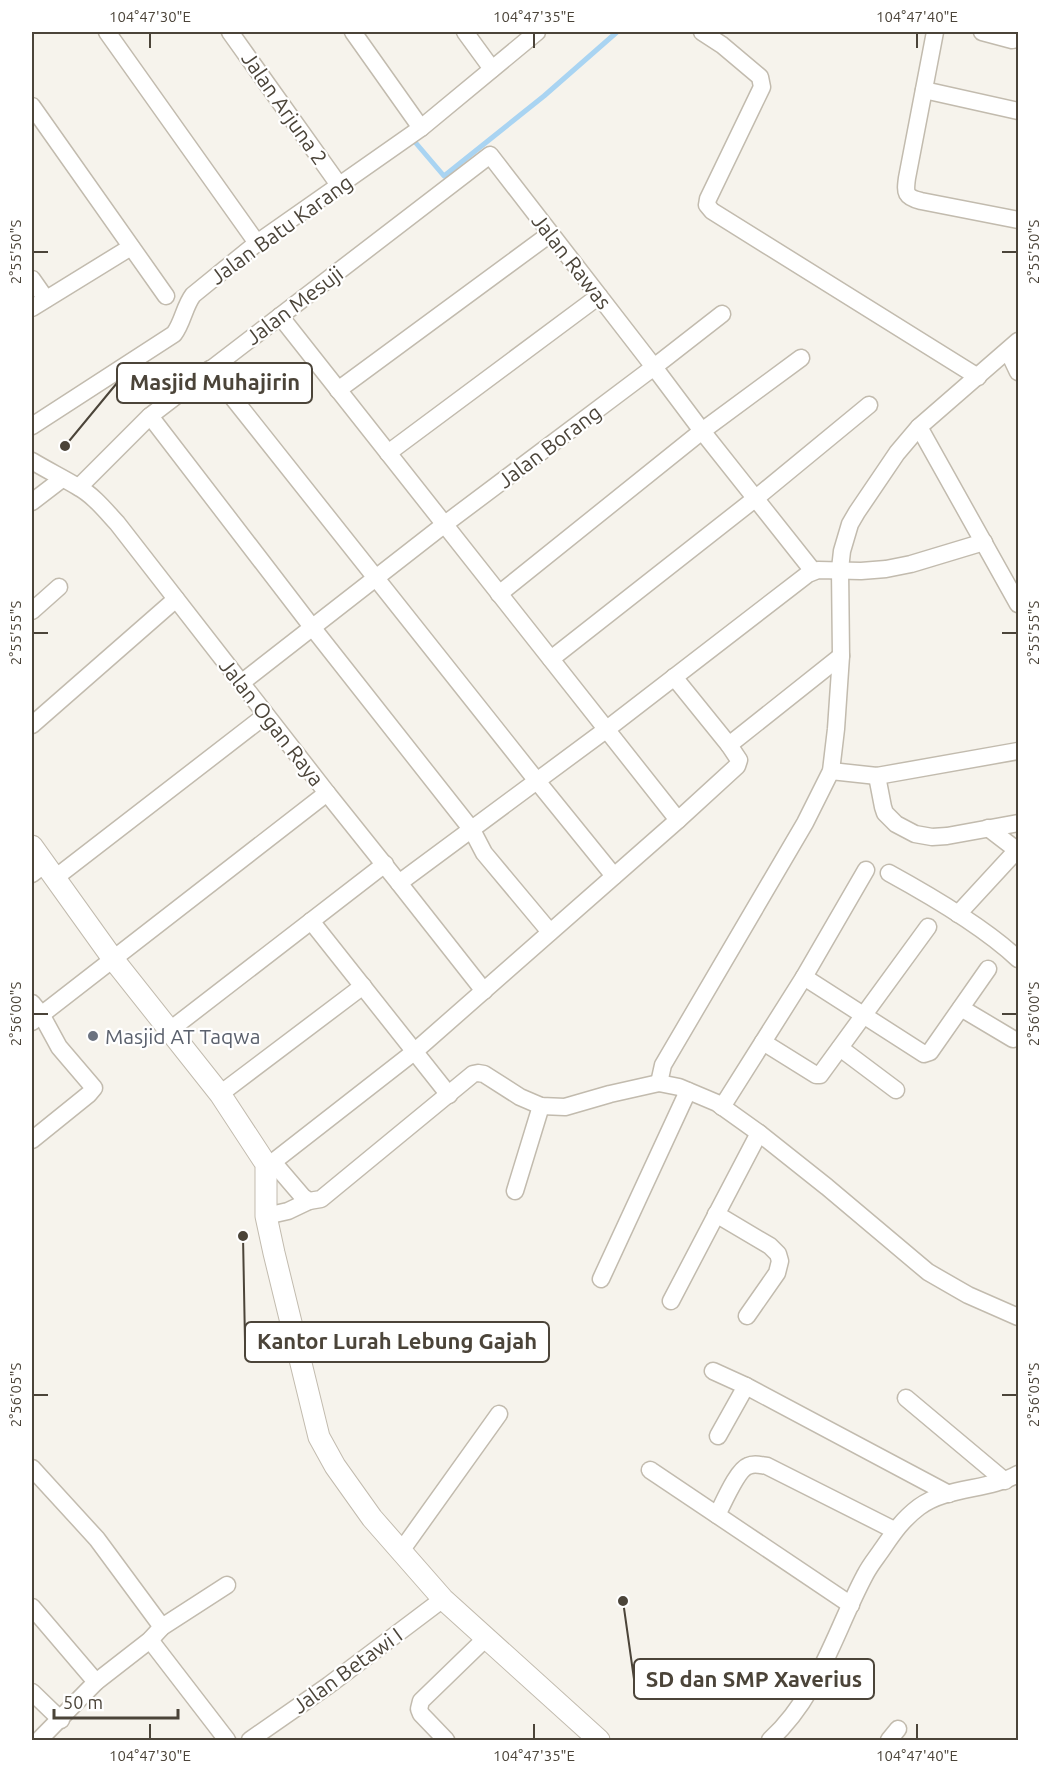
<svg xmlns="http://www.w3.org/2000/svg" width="1050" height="1772" font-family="Ubuntu,sans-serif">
<rect width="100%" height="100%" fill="#f6f3ec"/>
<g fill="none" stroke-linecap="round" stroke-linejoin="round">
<!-- stream -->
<path stroke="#a9d4f2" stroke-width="5" d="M 415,142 L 444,176 L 544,96 L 617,32"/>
<defs>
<g id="minor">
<path d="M 107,32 L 257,243"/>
<path d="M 230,32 L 339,185"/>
<path d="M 353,32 L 421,128"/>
<path d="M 465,32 L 492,69"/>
<path d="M 702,32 L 722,45 L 760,77 L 762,87 L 708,199 L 707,205 L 712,211 L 978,377"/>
<path d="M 935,32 L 907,178 C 905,193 905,197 921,201 L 1018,220"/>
<path d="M 982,32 L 1012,40 L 1018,39"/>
<path d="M 924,90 L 1018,111"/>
<path d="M 32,106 L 166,296"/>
<path d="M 32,279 L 46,299"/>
<path d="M 32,308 L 131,247"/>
<path d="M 280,316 L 678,820"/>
<path d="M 1008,351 L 1018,372"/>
<path d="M 210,369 L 537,781 L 614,876"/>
<path d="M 338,390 L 550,234"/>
<path d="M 150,416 L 312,627 L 472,830 L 484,853 L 550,932"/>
<path d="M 32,426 L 174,334 C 183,322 184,307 193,295 L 257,243 L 421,128 L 537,32"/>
<path d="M 919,427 L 1018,604"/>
<path d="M 388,453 L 599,296"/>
<path d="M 32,461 C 47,470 63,478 78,487 C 93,495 105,510 117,523 L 327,793 L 32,1022"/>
<path d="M 79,487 L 150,416 L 490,155 L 654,367 L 722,314"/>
<path d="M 32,502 L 62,479"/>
<path d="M 499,594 L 702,431 L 801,358"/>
<path d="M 32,611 L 59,587"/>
<path d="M 551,659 L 756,498 L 869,405"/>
<path d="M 241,683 L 445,524 L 654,367 L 702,431 L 813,571"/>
<path d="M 32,725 L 176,599"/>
<path d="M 729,745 L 841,656"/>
<path d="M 831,771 L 877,776 L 1018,751"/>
<path d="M 877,776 L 883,807 L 885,813 L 896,824 L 915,834 L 932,837 L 947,836 L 1018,823"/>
<path d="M 327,793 L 399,883 L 607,729 L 808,574 L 818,570 L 861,571 L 886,569 L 911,564 L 984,542"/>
<path d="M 988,828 L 1018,851"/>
<path d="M 889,873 C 931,896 984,927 1018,959"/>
<path d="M 32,874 L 45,864"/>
<path d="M 55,878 L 266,715"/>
<path d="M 399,883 L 484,991"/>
<path d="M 958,914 L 1017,850"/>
<path d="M 311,921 L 449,1095"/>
<path d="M 804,977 L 924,1054 L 930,1052 L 988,969"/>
<path d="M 32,1003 L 41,1014 L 59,1047 L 94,1088 L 89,1094 L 32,1140"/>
<path d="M 961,1008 L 1013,1039"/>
<path d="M 170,1030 L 385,864"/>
<path d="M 763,1042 L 816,1075 L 820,1075 L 928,927"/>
<path d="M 840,1048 L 896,1090"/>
<path d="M 659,1083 L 663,1065 L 805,823 L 831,771 L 836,729 L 841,656 L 840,569 L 842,551 L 850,524 L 857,512 L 897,453 L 919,427 L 1018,341"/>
<path d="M 220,1094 L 363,986"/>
<path d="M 722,1107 L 804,977 L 866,870"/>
<path d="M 273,1162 L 303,1197 L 309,1201 L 321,1199 L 473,1074 L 478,1073 L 484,1074 L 520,1097 L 541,1106 L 565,1107 L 610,1094 L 659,1083 L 679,1087 L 717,1103 L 759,1133 L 827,1187 L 928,1272 L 968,1295 L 1018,1317"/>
<path d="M 266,1164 L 273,1162 L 414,1052 L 678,820 L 737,766 L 739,760 L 729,745 L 674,677"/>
<path d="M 515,1191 L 541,1106"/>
<path d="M 716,1214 L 770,1246 L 778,1254 L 780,1261 L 777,1273 L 747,1316"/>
<path d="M 266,1216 L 288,1211 L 309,1201"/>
<path d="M 601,1279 L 688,1091"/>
<path d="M 671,1301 L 759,1133"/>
<path d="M 713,1371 L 746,1386 L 949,1494"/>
<path d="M 906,1398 L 1005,1481"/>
<path d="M 718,1436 L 746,1386"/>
<path d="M 32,1468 L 97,1539 L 162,1627"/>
<path d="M 650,1470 L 851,1605"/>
<path d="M 717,1515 C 723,1504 737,1470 748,1466 C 754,1463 760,1465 767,1466 L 894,1530"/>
<path d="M 401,1551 L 499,1414"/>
<path d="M 32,1607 L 96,1682"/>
<path d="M 150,1640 L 227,1740"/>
<path d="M 32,1692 L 61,1720"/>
<path d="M 39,1740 L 96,1682 L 150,1640 L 162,1627 L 227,1585"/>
<path d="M 250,1740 L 329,1685 L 443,1599"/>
<path d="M 446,1740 L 421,1714 L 419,1709 L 421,1701 L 486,1638"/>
<path d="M 770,1740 C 819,1695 835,1631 865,1575 C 870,1565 877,1557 883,1548 C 894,1532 903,1519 919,1507 C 948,1486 988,1491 1018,1474"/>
<path d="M 889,1740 L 898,1729"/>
</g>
<path id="tertiary" d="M 32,846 L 113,959 L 220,1094 L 266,1164 L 266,1216 L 274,1253 L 319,1437 L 335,1466 L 372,1518 L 443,1599 L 599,1740"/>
</defs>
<!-- minor casing -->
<use href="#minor" stroke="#c2bbae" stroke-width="19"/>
<!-- tertiary casing -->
<use href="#tertiary" stroke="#c2bbae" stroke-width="23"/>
<!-- minor -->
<use href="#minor" stroke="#fff" stroke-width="16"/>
<!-- tertiary -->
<use href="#tertiary" stroke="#fff" stroke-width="21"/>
</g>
<!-- ticks -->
<path fill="none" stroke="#4b4439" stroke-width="2" d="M 150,33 L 150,48M 534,33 L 534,48M 917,33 L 917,48M 33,252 L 48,252M 1002,252 L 1017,252M 33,633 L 48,633M 1002,633 L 1017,633M 33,1014 L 48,1014M 1002,1014 L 1017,1014M 33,1395 L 48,1395M 1002,1395 L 1017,1395M 150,1724 L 150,1739M 534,1724 L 534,1739M 917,1724 L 917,1739"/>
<!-- markers -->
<circle fill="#6b7280" stroke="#fff" stroke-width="2" cx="93" cy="1036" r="6"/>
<g text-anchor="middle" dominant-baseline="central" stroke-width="4.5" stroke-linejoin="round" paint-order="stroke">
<!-- street labels -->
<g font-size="21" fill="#4b4439" stroke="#fff">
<text transform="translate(285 108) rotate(55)">Jalan Arjuna 2</text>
<text transform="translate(281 229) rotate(-36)">Jalan Batu Karang</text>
<text transform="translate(572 261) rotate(52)">Jalan Rawas</text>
<text transform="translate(294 305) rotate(-37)">Jalan Mesuji</text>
<text transform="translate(549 446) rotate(-37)">Jalan Borang</text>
<text transform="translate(272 722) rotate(52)">Jalan Ogan Raya</text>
<text transform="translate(347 1670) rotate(-36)">Jalan Betawi I</text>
</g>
<!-- worship labels -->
<g font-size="21" fill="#5b616d" stroke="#fff" text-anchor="start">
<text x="105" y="1036">Masjid AT Taqwa</text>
</g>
</g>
<!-- callouts -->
<path fill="none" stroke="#4b4439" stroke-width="2" d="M65 446L117 383M243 1236L245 1342M623 1601L634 1679"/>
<g fill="#4b4439" stroke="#fff" stroke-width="2">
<circle cx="65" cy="446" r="6"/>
<circle cx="243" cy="1236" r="6"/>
<circle cx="623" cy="1601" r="6"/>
</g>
<g fill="#fff" stroke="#4b4439" stroke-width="2">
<rect x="117" y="363" width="195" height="40" rx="6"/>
<rect x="245" y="1322" width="304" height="40" rx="6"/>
<rect x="634" y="1659" width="240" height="40" rx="6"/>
</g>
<g font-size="22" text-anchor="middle" font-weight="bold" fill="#4b4439">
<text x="215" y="390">Masjid Muhajirin</text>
<text x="397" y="1349">Kantor Lurah Lebung Gajah</text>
<text x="754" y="1687">SD dan SMP Xaverius</text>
</g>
<!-- border -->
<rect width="1050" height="1772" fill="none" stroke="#ffffff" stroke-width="66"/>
<!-- scale -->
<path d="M54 1709v9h124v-9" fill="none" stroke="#4b4439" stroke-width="3"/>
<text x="63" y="1709" font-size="18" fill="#4b4439" stroke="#ffffff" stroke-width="4.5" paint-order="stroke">50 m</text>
<rect x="33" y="33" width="984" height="1706" fill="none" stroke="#4b4439" stroke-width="2"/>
<g font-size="15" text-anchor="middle" fill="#4b4439">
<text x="150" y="22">104°47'30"E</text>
<text x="534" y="22">104°47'35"E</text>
<text x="917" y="22">104°47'40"E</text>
<text transform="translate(16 252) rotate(-90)" y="5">2°55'50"S</text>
<text transform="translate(1034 252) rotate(-90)" y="5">2°55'50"S</text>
<text transform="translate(16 633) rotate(-90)" y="5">2°55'55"S</text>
<text transform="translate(1034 633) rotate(-90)" y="5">2°55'55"S</text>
<text transform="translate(16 1014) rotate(-90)" y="5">2°56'00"S</text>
<text transform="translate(1034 1014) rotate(-90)" y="5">2°56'00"S</text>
<text transform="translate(16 1395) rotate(-90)" y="5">2°56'05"S</text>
<text transform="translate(1034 1395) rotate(-90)" y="5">2°56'05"S</text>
<text x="150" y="1761">104°47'30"E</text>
<text x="534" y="1761">104°47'35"E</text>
<text x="917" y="1761">104°47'40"E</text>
</g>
</svg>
